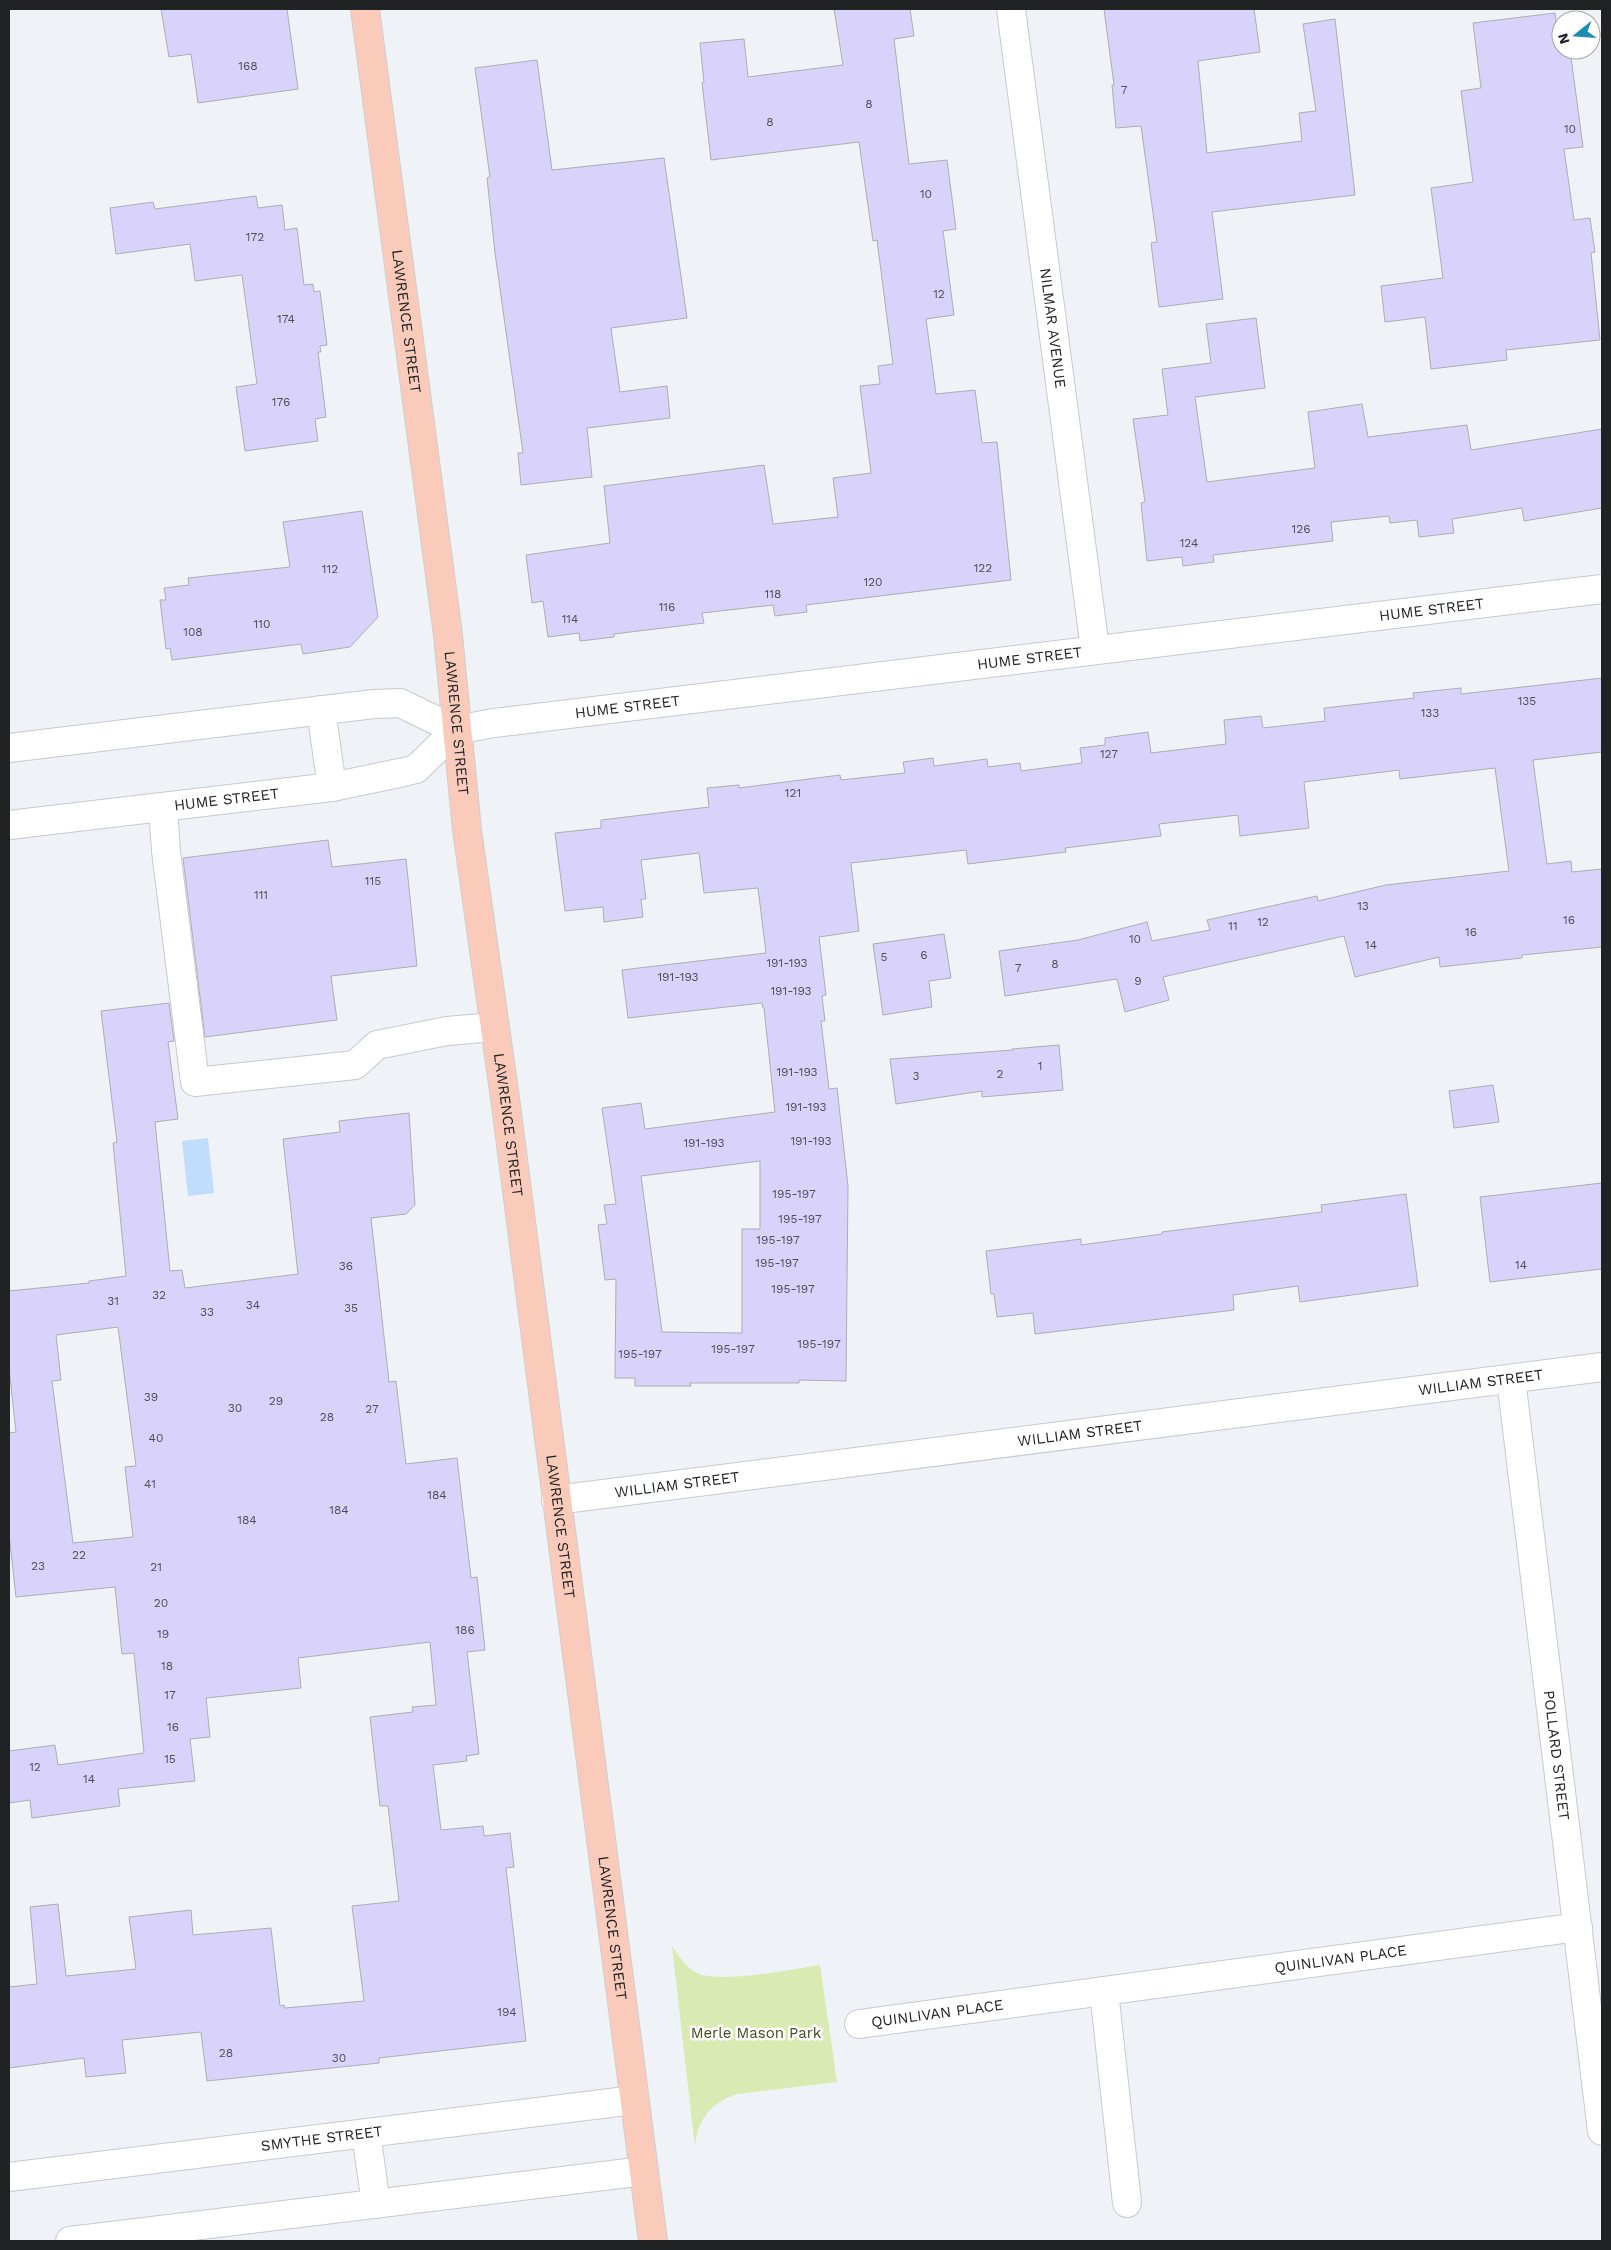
<svg xmlns="http://www.w3.org/2000/svg" width="1611" height="2250" font-family="'Work Sans',sans-serif">
<rect width="100%" height="100%" fill="#eff2f7"/>
<!-- green -->
<path fill="#daeab3" d="M 672,1946 C 678,1955 685,1966 695,1972 C 718,1985 792,1969 820,1965 L 837,2082 L 737,2094 C 711,2102 696,2121 695,2148 Z"/>
<!-- water -->
<path fill="#c1ddfe" d="M 208,1138 L 214,1193 L 188,1196 L 182,1141 Z"/>
<!-- building -->
<g fill="#d9d3fb" stroke="#adadb2" fill-rule="evenodd">
<path d="M 161,9 L 287,9 L 298,89 L 198,103 L 191,54 L 169,57 Z"/>
<path d="M 834,9 L 910,9 L 914,36 L 894,39 L 909,164 L 947,160 L 956,229 L 943,231 L 954,315 L 926,319 L 936,394 L 975,390 L 982,443 L 997,442 L 1011,580 L 806,605 L 807,612 L 775,616 L 773,605 L 702,613 L 704,623 L 614,634 L 614,637 L 580,641 L 579,633 L 548,637 L 543,601 L 532,603 L 526,555 L 610,543 L 604,486 L 764,465 L 773,524 L 838,517 L 833,478 L 871,473 L 860,386 L 880,384 L 878,366 L 893,364 L 877,240 L 873,241 L 859,142 L 711,160 L 702,83 L 704,82 L 700,43 L 744,39 L 748,77 L 843,65 Z"/>
<path d="M 1104,9 L 1254,9 L 1260,52 L 1198,61 L 1207,153 L 1302,141 L 1299,113 L 1316,111 L 1303,24 L 1335,19 L 1355,195 L 1212,212 L 1223,299 L 1159,307 L 1151,243 L 1157,242 L 1141,126 L 1116,128 L 1112,85 L 1114,85 Z"/>
<path d="M 1555,13 L 1560,50 L 1570,50 L 1583,147 L 1564,149 L 1574,220 L 1590,218 L 1595,252 L 1591,253 L 1600,340 L 1506,350 L 1507,360 L 1431,369 L 1425,317 L 1385,322 L 1381,286 L 1443,278 L 1431,188 L 1473,182 L 1461,91 L 1481,88 L 1473,23 Z"/>
<path d="M 537,60 L 552,170 L 664,158 L 687,318 L 611,328 L 620,392 L 667,386 L 670,418 L 587,428 L 592,477 L 521,485 L 518,453 L 523,453 L 495,253 L 487,178 L 490,177 L 475,68 Z"/>
<path d="M 256,196 L 258,208 L 282,205 L 285,230 L 297,228 L 304,285 L 313,284 L 314,292 L 320,291 L 327,345 L 320,346 L 321,352 L 318,352 L 326,417 L 315,419 L 318,441 L 245,451 L 236,387 L 257,384 L 242,275 L 195,281 L 190,244 L 116,254 L 110,208 L 153,202 L 155,209 Z"/>
<path d="M 1256,318 L 1265,388 L 1195,397 L 1207,482 L 1315,468 L 1308,412 L 1362,404 L 1368,437 L 1467,425 L 1471,450 L 1602,429 L 1602,508 L 1524,521 L 1522,508 L 1452,519 L 1454,533 L 1419,537 L 1417,520 L 1390,523 L 1389,516 L 1331,522 L 1333,541 L 1213,555 L 1214,562 L 1183,566 L 1182,557 L 1147,561 L 1141,503 L 1145,502 L 1133,419 L 1168,415 L 1162,369 L 1211,363 L 1206,324 Z"/>
<path d="M 362,511 L 378,617 L 350,647 L 303,654 L 301,644 L 172,660 L 170,648 L 166,649 L 160,600 L 166,600 L 164,588 L 189,585 L 188,578 L 290,567 L 283,522 Z"/>
<path d="M 1602,678 L 1602,752 L 1533,760 L 1547,864 L 1571,861 L 1572,872 L 1602,869 L 1602,947 L 1522,955 L 1522,958 L 1440,967 L 1439,957 L 1355,977 L 1344,936 L 1163,977 L 1169,1000 L 1125,1012 L 1117,979 L 1005,996 L 999,951 L 1078,940 L 1147,922 L 1152,941 L 1210,930 L 1207,920 L 1317,896 L 1318,901 L 1386,885 L 1509,871 L 1495,768 L 1400,779 L 1399,770 L 1304,782 L 1309,828 L 1240,836 L 1238,815 L 1159,824 L 1161,836 L 1065,848 L 1066,852 L 968,864 L 966,850 L 851,863 L 859,931 L 819,937 L 826,995 L 822,996 L 825,1021 L 821,1021 L 829,1089 L 837,1088 L 848,1186 L 846,1381 L 799,1380 L 799,1383 L 690,1383 L 691,1386 L 635,1386 L 635,1378 L 615,1378 L 616,1279 L 605,1280 L 598,1225 L 607,1224 L 604,1205 L 616,1204 L 602,1108 L 641,1103 L 645,1129 L 775,1112 L 764,1008 L 763,1008 L 762,1003 L 628,1018 L 622,970 L 766,953 L 758,888 L 704,893 L 699,853 L 641,860 L 646,899 L 641,899 L 643,917 L 604,922 L 603,907 L 565,911 L 555,833 L 601,828 L 601,820 L 709,807 L 707,788 L 739,785 L 739,788 L 840,775 L 841,780 L 905,773 L 903,762 L 933,758 L 934,766 L 987,759 L 988,767 L 1020,763 L 1021,771 L 1082,763 L 1080,748 L 1105,745 L 1105,738 L 1148,732 L 1151,753 L 1226,744 L 1224,720 L 1261,716 L 1263,728 L 1325,721 L 1324,708 L 1414,698 L 1413,693 L 1461,688 L 1461,694 ZM 760,1161 L 760,1229 L 742,1229 L 742,1333 L 662,1332 L 641,1176 Z"/>
<path d="M 328,840 L 332,867 L 406,859 L 417,966 L 331,976 L 337,1020 L 205,1037 L 183,858 Z"/>
<path d="M 944,934 L 951,978 L 929,981 L 932,1007 L 883,1015 L 873,944 Z"/>
<path d="M 169,1003 L 174,1041 L 168,1042 L 178,1119 L 155,1122 L 170,1271 L 182,1270 L 185,1288 L 298,1274 L 283,1139 L 340,1132 L 339,1121 L 409,1113 L 415,1205 L 406,1214 L 371,1218 L 389,1382 L 396,1381 L 406,1464 L 457,1458 L 471,1578 L 477,1577 L 485,1650 L 467,1652 L 479,1754 L 466,1756 L 467,1761 L 433,1765 L 441,1830 L 483,1826 L 484,1836 L 510,1833 L 514,1867 L 506,1868 L 526,2041 L 379,2058 L 379,2063 L 207,2081 L 201,2032 L 122,2040 L 126,2073 L 86,2077 L 84,2058 L 9,2068 L 9,1987 L 37,1984 L 30,1907 L 58,1904 L 66,1976 L 136,1969 L 129,1917 L 191,1910 L 193,1935 L 271,1928 L 280,2006 L 284,2005 L 285,2008 L 364,2001 L 352,1906 L 399,1901 L 388,1806 L 380,1806 L 370,1717 L 413,1712 L 412,1707 L 436,1705 L 430,1642 L 298,1658 L 301,1688 L 206,1698 L 210,1737 L 190,1739 L 195,1781 L 118,1789 L 120,1806 L 32,1818 L 30,1800 L 9,1803 L 9,1751 L 55,1745 L 58,1765 L 144,1753 L 134,1653 L 122,1654 L 115,1587 L 16,1597 L 9,1534 L 9,1433 L 16,1432 L 9,1368 L 9,1291 L 89,1283 L 89,1281 L 126,1276 L 113,1143 L 117,1142 L 101,1011 ZM 118,1327 L 136,1466 L 125,1467 L 133,1537 L 73,1543 L 52,1381 L 61,1380 L 56,1335 Z"/>
<path d="M 1059,1045 L 1063,1090 L 982,1097 L 982,1091 L 896,1104 L 890,1059 L 1013,1050 L 1012,1049 Z"/>
<path d="M 1493,1085 L 1499,1122 L 1454,1128 L 1449,1091 Z"/>
<path d="M 1602,1183 L 1602,1269 L 1490,1282 L 1480,1197 Z"/>
<path d="M 1406,1194 L 1418,1286 L 1300,1302 L 1298,1286 L 1233,1295 L 1234,1310 L 1035,1334 L 1033,1313 L 997,1317 L 994,1294 L 991,1294 L 986,1251 L 1081,1239 L 1081,1245 L 1162,1234 L 1162,1232 L 1322,1212 L 1321,1205 Z"/>
</g>
<g fill="none" stroke-linecap="round" stroke-linejoin="round">
<defs>
<g id="minor">
<path id="s1" d="M 1011,9 L 1095,649"/>
<path d="M 321,710 L 332,787"/>
<path d="M 9,748 L 374,704 L 400,703 L 456,730"/>
<path d="M 163,807 L 166,851 L 195,1082 L 355,1065 L 377,1045 L 447,1031 L 494,1027"/>
<path id="s2" d="M 9,825 L 332,787 L 404,772 L 416,769 L 456,730 L 494,723 L 1602,589"/>
<path id="s3" d="M 1511,1379 L 1602,2131"/>
<path id="s4" d="M 556,1500 L 1602,1367"/>
<path d="M 1104,1991 L 1127,2203"/>
<path id="s5" d="M 859,2024 L 1578,1927"/>
<path d="M 366,2133 L 376,2204"/>
<path id="s6" d="M 9,2177 L 634,2100"/>
<path d="M 70,2241 L 644,2171"/>
</g>
<g id="major">
<path id="s7" d="M 365,9 L 448,635 L 467,830 L 505,1098 L 653,2241"/>
</g>
</defs>
<!-- minor casing -->
<use href="#minor" stroke="#c6c9ce" stroke-width="30"/>
<!-- major casing -->
<use href="#major" stroke="#cececf" stroke-width="30"/>
<!-- minor -->
<use href="#minor" stroke="#fff" stroke-width="28"/>
<!-- major -->
<use href="#major" stroke="#facbbb" stroke-width="28"/>
</g>
<g text-anchor="middle" dominant-baseline="central" stroke-width="5" stroke-linejoin="round" paint-order="stroke">
<!-- number labels -->
<g font-size="12" fill="#4f4e5a">
<text x="248" y="66">168</text>
<text x="1124" y="90">7</text>
<text x="869" y="104">8</text>
<text x="770" y="122">8</text>
<text x="1570" y="129">10</text>
<text x="926" y="194">10</text>
<text x="255" y="237">172</text>
<text x="939" y="294">12</text>
<text x="286" y="319">174</text>
<text x="281" y="402">176</text>
<text x="1301" y="529">126</text>
<text x="1189" y="543">124</text>
<text x="983" y="568">122</text>
<text x="330" y="569">112</text>
<text x="873" y="582">120</text>
<text x="773" y="594">118</text>
<text x="667" y="607">116</text>
<text x="570" y="619">114</text>
<text x="262" y="624">110</text>
<text x="193" y="632">108</text>
<text x="1527" y="701">135</text>
<text x="1430" y="713">133</text>
<text x="1109" y="754">127</text>
<text x="793" y="793">121</text>
<text x="373" y="881">115</text>
<text x="261" y="895">111</text>
<text x="1363" y="906">13</text>
<text x="1569" y="920">16</text>
<text x="1263" y="922">12</text>
<text x="1233" y="926">11</text>
<text x="1471" y="932">16</text>
<text x="1135" y="939">10</text>
<text x="1371" y="945">14</text>
<text x="924" y="955">6</text>
<text x="884" y="957">5</text>
<text x="787" y="963">191-193</text>
<text x="1055" y="964">8</text>
<text x="1018" y="968">7</text>
<text x="678" y="977">191-193</text>
<text x="1138" y="981">9</text>
<text x="791" y="991">191-193</text>
<text x="1040" y="1066">1</text>
<text x="797" y="1072">191-193</text>
<text x="1000" y="1074">2</text>
<text x="916" y="1076">3</text>
<text x="806" y="1107">191-193</text>
<text x="811" y="1141">191-193</text>
<text x="704" y="1143">191-193</text>
<text x="794" y="1194">195-197</text>
<text x="800" y="1219">195-197</text>
<text x="778" y="1240">195-197</text>
<text x="777" y="1263">195-197</text>
<text x="1521" y="1265">14</text>
<text x="346" y="1266">36</text>
<text x="793" y="1289">195-197</text>
<text x="159" y="1295">32</text>
<text x="113" y="1301">31</text>
<text x="253" y="1305">34</text>
<text x="351" y="1308">35</text>
<text x="207" y="1312">33</text>
<text x="819" y="1344">195-197</text>
<text x="733" y="1349">195-197</text>
<text x="640" y="1354">195-197</text>
<text x="151" y="1397">39</text>
<text x="276" y="1401">29</text>
<text x="235" y="1408">30</text>
<text x="372" y="1409">27</text>
<text x="327" y="1417">28</text>
<text x="156" y="1438">40</text>
<text x="150" y="1484">41</text>
<text x="437" y="1495">184</text>
<text x="339" y="1510">184</text>
<text x="247" y="1520">184</text>
<text x="79" y="1555">22</text>
<text x="38" y="1566">23</text>
<text x="156" y="1567">21</text>
<text x="161" y="1603">20</text>
<text x="465" y="1630">186</text>
<text x="163" y="1634">19</text>
<text x="167" y="1666">18</text>
<text x="170" y="1695">17</text>
<text x="173" y="1727">16</text>
<text x="170" y="1759">15</text>
<text x="35" y="1767">12</text>
<text x="89" y="1779">14</text>
<text x="507" y="2012">194</text>
<text x="226" y="2053">28</text>
<text x="339" y="2058">30</text>
</g>
<!-- street labels -->
<g font-size="15" fill="#212224" stroke="#fff">
<text stroke="none"><textPath href="#s7" startOffset="315">LAWRENCE STREET</textPath></text>
<text stroke="none"><textPath href="#s1" startOffset="322">NILMAR AVENUE</textPath></text>
<text stroke="none"><textPath href="#s2" startOffset="1450">HUME STREET</textPath></text>
<text stroke="none"><textPath href="#s2" startOffset="1045">HUME STREET</textPath></text>
<text stroke="none"><textPath href="#s2" startOffset="640">HUME STREET</textPath></text>
<text stroke="none"><textPath href="#s7" startOffset="720">LAWRENCE STREET</textPath></text>
<text stroke="none"><textPath href="#s2" startOffset="219">HUME STREET</textPath></text>
<text stroke="none"><textPath href="#s7" startOffset="1125">LAWRENCE STREET</textPath></text>
<text stroke="none"><textPath href="#s4" startOffset="932">WILLIAM STREET</textPath></text>
<text stroke="none"><textPath href="#s4" startOffset="528">WILLIAM STREET</textPath></text>
<text stroke="none"><textPath href="#s4" startOffset="122">WILLIAM STREET</textPath></text>
<text stroke="none"><textPath href="#s7" startOffset="1530">LAWRENCE STREET</textPath></text>
<text stroke="none"><textPath href="#s3" startOffset="379">POLLARD STREET</textPath></text>
<text stroke="none"><textPath href="#s7" startOffset="1935">LAWRENCE STREET</textPath></text>
<text stroke="none"><textPath href="#s5" startOffset="486">QUINLIVAN PLACE</textPath></text>
<text stroke="none"><textPath href="#s5" startOffset="79">QUINLIVAN PLACE</textPath></text>
<text stroke="none"><textPath href="#s6" startOffset="315">SMYTHE STREET</textPath></text>
</g>
<!-- park labels -->
<g font-size="15" fill="#414d1b" stroke="#fff">
<text x="756" y="2033">Merle Mason Park</text>
</g>
</g>
<!-- border -->
<rect width="1611" height="2250" fill="none" stroke="#212224" stroke-width="20"/>
<!-- north arrow -->
<g transform="translate(1576 35) rotate(253)"><circle r="24" fill="#ffffff" stroke="#a6a7a7"/>
<path d="M0-4L9 19L0 12L-9 19Z" fill="#1a8cb0"/>
<text y="-8" font-size="14" font-weight="bold" text-anchor="middle" fill="#212224">N</text>
</g>
</svg>
